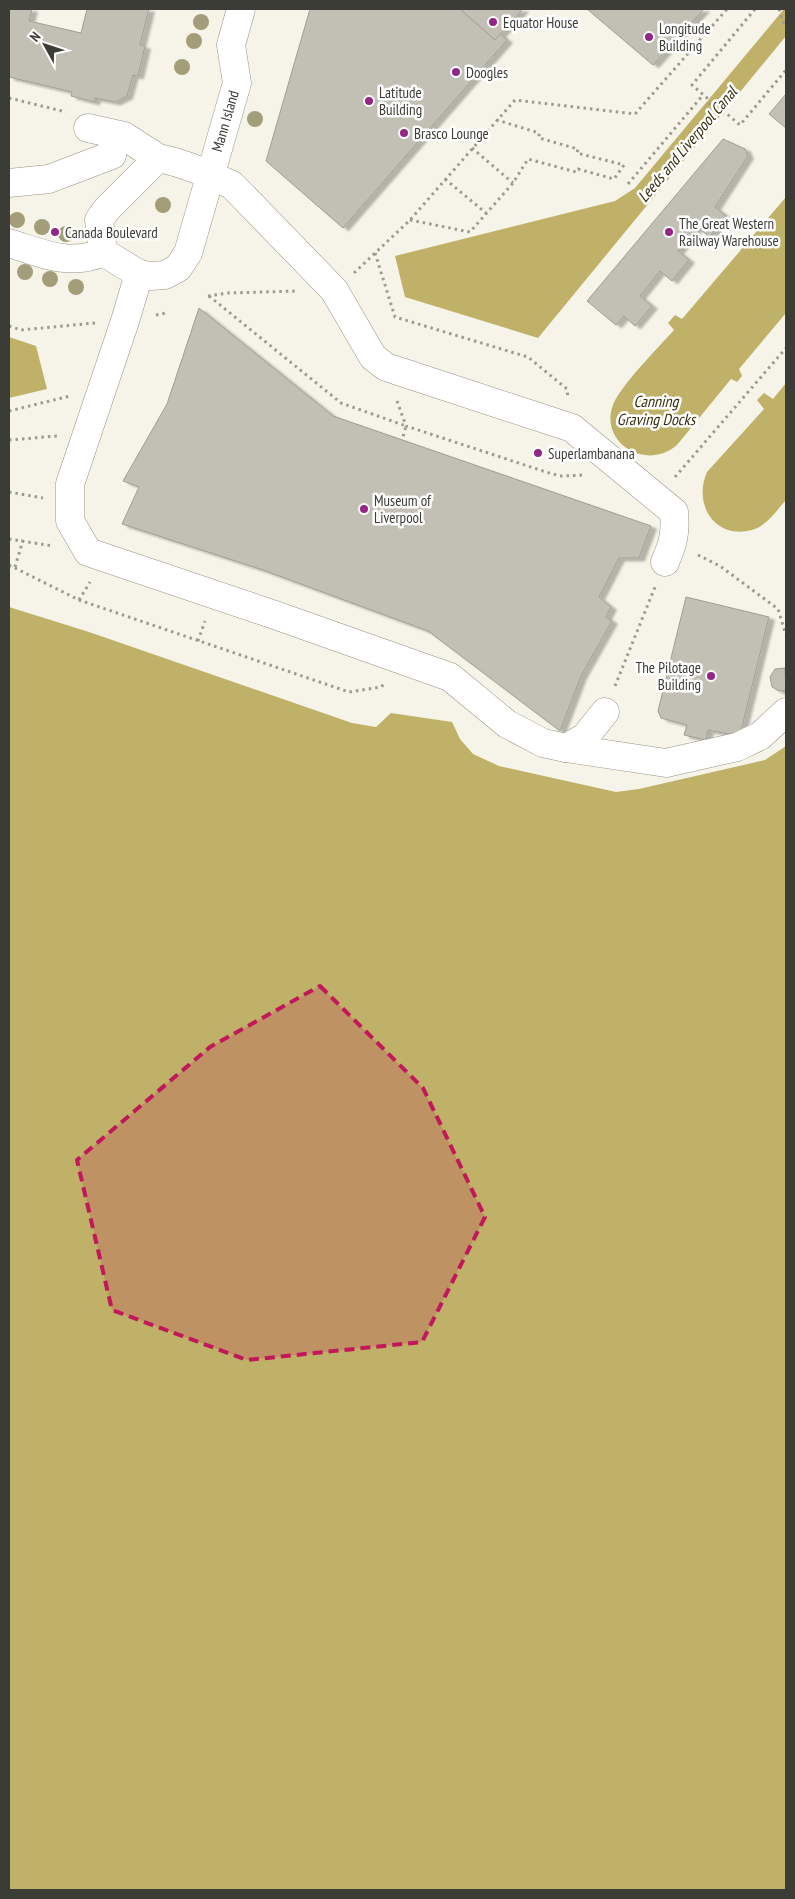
<svg xmlns="http://www.w3.org/2000/svg" width="795" height="1899" font-family="'PT Sans Narrow',sans-serif">
<defs>
<filter id="shadow"><feDropShadow dx="5.5" dy="3" stdDeviation="1" flood-color="#0004"/></filter>
</defs>
<rect width="100%" height="100%" fill="#f6f4e8"/>
<!-- water -->
<g fill="#bfb167">
<path d="M 784,9 L 786,9 L 786,36 L 538,338 L 405,297 L 395,256 L 615,201 L 635,188 Z"/>
<path d="M 786,197 L 786,313 L 739,369 L 742,376 L 737,382 L 731,379 L 677,445 C 645,472 599,442 613,405 C 620,386 659,347 674,330 L 668,323 L 675,315 L 682,319 Z"/>
<path d="M 9,337 L 36,346 L 47,389 L 9,398 Z"/>
<path d="M 786,383 L 786,500 C 777,510 768,524 755,529 C 717,542 692,506 707,472 L 764,409 L 757,400 L 764,393 L 773,399 Z"/>
<path d="M 9,607 L 89,632 L 352,723 L 376,727 L 391,713 L 452,722 L 460,739 L 473,754 L 499,766 L 616,792 L 639,789 L 765,760 L 786,746 L 786,1890 L 9,1890 Z"/>
</g>
<!-- building -->
<g fill="#c2c0b5" stroke="#a09e94" filter="url(#shadow)">
<path d="M 9,9 L 32,9 L 29,21 L 81,33 L 87,9 L 149,9 L 140,45 L 145,46 L 138,76 L 133,75 L 127,96 L 115,102 L 95,98 L 94,102 L 71,96 L 72,92 L 9,77 Z"/>
<path d="M 310,9 L 471,9 L 507,40 L 343,228 L 266,161 Z"/>
<path d="M 460,9 L 523,9 L 495,40 Z"/>
<path d="M 587,9 L 704,9 L 653,65 Z"/>
<path d="M 786,94 L 786,128 L 769,114 Z"/>
<path d="M 723,139 L 745,149 L 748,156 L 715,207 L 727,217 L 709,237 L 698,227 L 678,251 L 689,260 L 672,281 L 660,271 L 640,296 L 652,306 L 635,326 L 624,316 L 616,325 L 587,301 Z"/>
<path d="M 199,308 L 333,416 L 651,526 L 639,558 L 619,558 L 599,597 L 611,607 L 606,617 L 612,621 L 581,676 L 560,731 L 428,631 L 263,570 L 122,524 L 139,487 L 123,481 L 167,404 Z"/>
<path d="M 686,597 L 769,617 L 741,731 L 734,735 L 708,730 L 706,740 L 684,735 L 687,725 L 661,718 L 658,711 Z"/>
<path d="M 785,668 L 786,690 L 779,691 L 772,687 L 770,677 L 775,669 Z"/>
</g>
<g fill="none" stroke-linecap="round" stroke-linejoin="round">
<defs>
<g id="minor">
<path d="M 241,9 L 231,45 L 237,83 L 188,253 L 178,268 L 165,275 L 150,276 L 139,274 L 103,252 L 99,220 L 107,209 L 158,158 C 184,163 208,174 232,185 L 334,290 L 373,357 L 386,367 L 572,428 L 674,512 C 676,532 673,544 665,562"/>
<path d="M 88,128 L 124,136 L 158,158"/>
<path d="M 9,183 L 49,179 L 112,155"/>
<path d="M 9,243 C 41,253 70,267 103,252"/>
<path d="M 139,274 L 125,321 L 70,484 L 70,521 L 88,552 L 272,614 L 450,677 L 507,724 L 543,743 L 566,748 L 666,763 L 737,747 L 760,736 L 786,712"/>
<path d="M 566,748 L 585,737 L 605,712"/>
</g>
</defs>
<!-- minor casing -->
<use href="#minor" stroke="#959389" stroke-width="29"/>
<!-- path -->
<g stroke="#9c9b93" stroke-width="3" stroke-dasharray="2.5 4" stroke-linecap="butt">
<path d="M 755,9 L 692,85 L 707,98 L 712,112 L 727,114 L 740,125 L 786,70"/>
<path d="M 779,9 L 784,25 L 786,25"/>
<path d="M 9,98 L 66,112"/>
<path d="M 472,148 L 513,183"/>
<path d="M 445,179 L 486,213"/>
<path d="M 628,184 L 703,95"/>
<path d="M 410,220 L 470,232 L 513,183 L 528,159 L 576,172 L 578,169 L 614,179 L 624,165 L 577,153 L 578,149 L 539,138 L 539,133 L 497,120"/>
<path d="M 375,253 L 395,317 L 528,357 L 567,389 L 568,398"/>
<path d="M 354,273 L 410,220 L 515,100 L 635,114 L 727,9"/>
<path d="M 208,296 L 228,293 L 297,291"/>
<path d="M 209,296 L 341,403 L 406,426 L 402,440"/>
<path d="M 156,315 L 166,313"/>
<path d="M 9,326 L 21,330 L 95,323"/>
<path d="M 397,401 L 406,426 L 546,472 L 560,476 L 585,475"/>
<path d="M 9,411 L 70,396"/>
<path d="M 9,440 L 57,436"/>
<path d="M 675,477 L 786,348"/>
<path d="M 9,492 L 43,498"/>
<path d="M 9,539 L 53,546"/>
<path d="M 698,555 L 720,566 L 778,609 L 786,635"/>
<path d="M 9,565 L 79,600 L 349,692 L 381,687 L 384,684"/>
<path d="M 15,567 L 23,540"/>
<path d="M 79,600 L 90,582"/>
<path d="M 198,641 L 205,621"/>
<path d="M 615,686 L 655,587"/>
</g>
<!-- minor -->
<use href="#minor" stroke="#fff" stroke-width="28"/>
</g>
<!-- trees -->
<g fill="#a49d79">
<circle cx="201" cy="22" r="8"/>
<circle cx="194" cy="41" r="8"/>
<circle cx="182" cy="67" r="8"/>
<circle cx="255" cy="119" r="8"/>
<circle cx="163" cy="205" r="8"/>
<circle cx="17" cy="220" r="8"/>
<circle cx="42" cy="227" r="8"/>
<circle cx="66" cy="234" r="8"/>
<circle cx="25" cy="272" r="8"/>
<circle cx="50" cy="279" r="8"/>
<circle cx="76" cy="287" r="8"/>
</g>
<!-- marked area -->
<path fill="#c2185b" fill-opacity="0.2" stroke="#c2185b" stroke-width="4" stroke-dasharray="10 6" stroke-linejoin="round" d="M 320,986 L 423,1088 L 485,1217 L 422,1342 L 247,1360 L 112,1310 L 77,1160 L 210,1047 Z"/>
<!-- markers -->
<g fill="#952686" stroke="#fff" stroke-width="2">
<circle cx="493" cy="22" r="5"/>
<circle cx="649" cy="37" r="5"/>
<circle cx="456" cy="72" r="5"/>
<circle cx="369" cy="101" r="5"/>
<circle cx="404" cy="133" r="5"/>
<circle cx="55" cy="232" r="5"/>
<circle cx="669" cy="232" r="5"/>
<circle cx="538" cy="453" r="5"/>
<circle cx="364" cy="509" r="5"/>
<circle cx="711" cy="676" r="5"/>
</g>
<g text-anchor="middle" dominant-baseline="central" stroke-width="5" stroke-linejoin="round" paint-order="stroke">
<!-- poi labels -->
<g font-size="15" fill="#3c3c37" stroke="#fff" text-anchor="start">
<text x="503" y="22">Equator House</text>
<text x="659" y="28">Longitude<tspan x="659" dy="17">Building</tspan></text>
<text x="466" y="72">Doogles</text>
<text x="379" y="92">Latitude<tspan x="379" dy="17">Building</tspan></text>
<text x="414" y="133">Brasco Lounge</text>
<text x="679" y="223">The Great Western<tspan x="679" dy="17">Railway Warehouse</tspan></text>
<text x="65" y="232">Canada Boulevard</text>
<text x="548" y="453">Superlambanana</text>
<text x="374" y="500">Museum of<tspan x="374" dy="17">Liverpool</tspan></text>
<text x="701" y="667" text-anchor="end">The Pilotage<tspan x="701" dy="17">Building</tspan></text>
</g>
<!-- street labels -->
<g font-size="15" fill="#3c3c37" stroke="#fff">
<text transform="translate(225 121) rotate(-74)">Mann Island</text>
</g>
<!-- water labels -->
<g font-size="16" font-style="italic" fill="#362f0e" stroke="#fff">
<text transform="translate(687 144) rotate(-50)">Leeds and Liverpool Canal</text>
<text x="656" y="401">Canning<tspan x="656" dy="18">Graving Docks</tspan></text>
</g>
</g>
<!-- border -->
<rect width="795" height="1899" fill="none" stroke="#3c3c37" stroke-width="20"/>
<!-- north arrow -->
<g transform="translate(45 45) rotate(310)" stroke="#ffffff" stroke-width="4" paint-order="stroke">
<path d="M0-4L9 19L0 12L-9 19Z" fill="#3c3c37"/>
<text y="-8" font-size="14" font-weight="bold" text-anchor="middle" fill="#3c3c37">N</text>
</g>
</svg>
